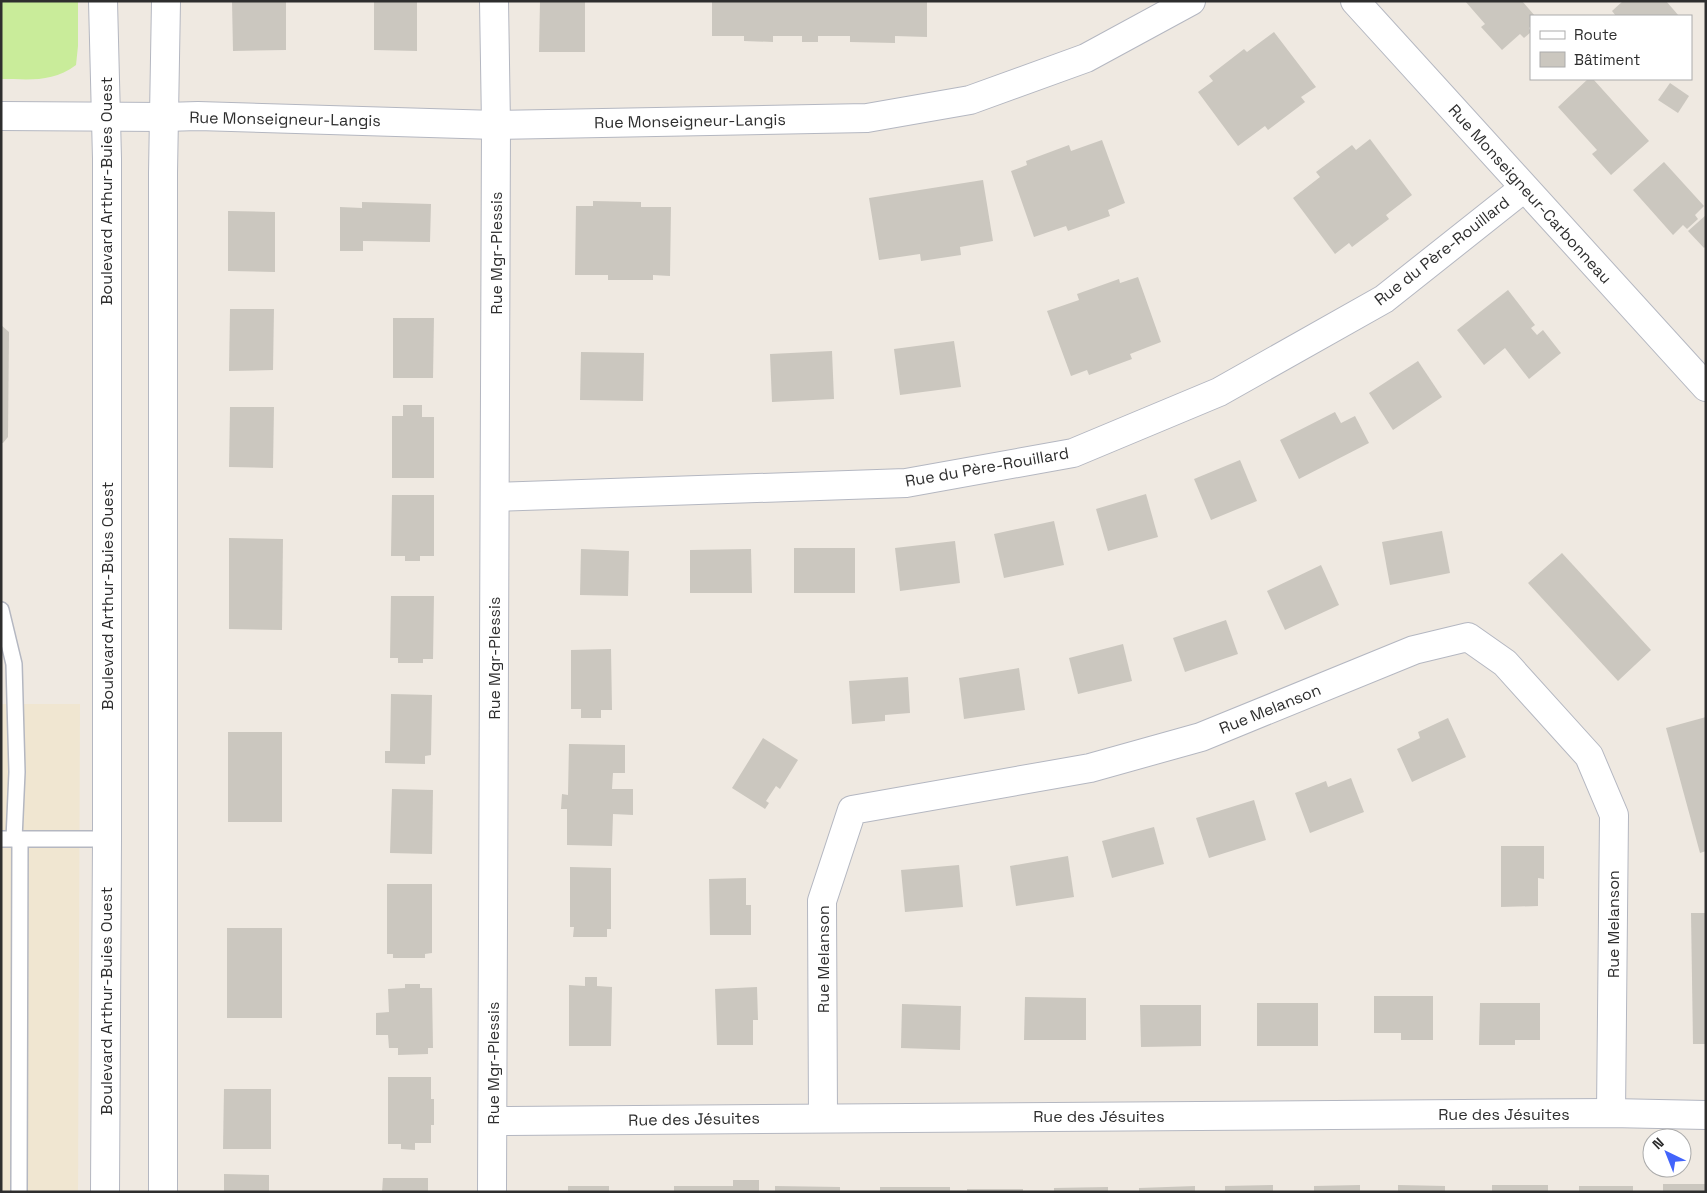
<svg xmlns="http://www.w3.org/2000/svg" width="1707" height="1193" font-family="'Space Grotesk',sans-serif">
<rect width="100%" height="100%" fill="#efe9e1"/>
<!-- education -->
<path fill="#f0e6d1" d="M 1,704 L 80,704 L 78,1192 L 1,1192 Z"/>
<!-- pitch -->
<path fill="#c9ec9a" d="M 1,1 L 78,1 L 78,46 L 76,65 C 52,83 30,79 1,79 Z"/>
<!-- building -->
<g fill="#cbc7bf">
<path d="M 232,1 L 286,1 L 286,50 L 233,51 Z"/>
<path d="M 374,1 L 417,1 L 417,51 L 374,50 Z"/>
<path d="M 540,1 L 585,1 L 585,52 L 539,52 Z"/>
<path d="M 712,1 L 927,1 L 927,37 L 895,36 L 895,43 L 850,42 L 850,36 L 818,36 L 818,42 L 802,42 L 802,36 L 773,36 L 773,42 L 744,41 L 744,36 L 712,36 Z"/>
<path d="M 1465,1 L 1522,1 L 1535,16 L 1531,16 L 1531,26 L 1529,28 L 1531,32 L 1524,38 L 1520,34 L 1502,50 L 1481,27 L 1485,24 Z"/>
<path d="M 1623,1 L 1666,1 L 1679,16 L 1616,16 L 1612,11 Z"/>
<path d="M 1274,32 L 1316,87 L 1301,97 L 1305,102 L 1268,130 L 1265,126 L 1238,146 L 1198,92 L 1213,81 L 1209,76 L 1244,49 L 1247,52 Z"/>
<path d="M 1588,79 L 1593,79 L 1649,141 L 1611,175 L 1592,154 L 1597,150 L 1558,107 Z"/>
<path d="M 1670,83 L 1689,96 L 1678,113 L 1658,100 Z"/>
<path d="M 1370,139 L 1412,195 L 1386,215 L 1389,219 L 1352,247 L 1349,243 L 1335,254 L 1293,198 L 1320,177 L 1316,172 L 1352,145 L 1356,150 Z"/>
<path d="M 1102,140 L 1125,203 L 1108,210 L 1110,216 L 1068,231 L 1066,226 L 1034,237 L 1011,171 L 1027,165 L 1026,161 L 1069,145 L 1071,151 Z"/>
<path d="M 1664,162 L 1704,206 L 1695,215 L 1698,219 L 1687,229 L 1683,225 L 1673,235 L 1633,190 Z"/>
<path d="M 983,180 L 993,241 L 960,247 L 961,255 L 921,261 L 920,254 L 879,260 L 869,198 Z"/>
<path d="M 593,201 L 641,202 L 641,207 L 671,207 L 670,276 L 653,275 L 653,280 L 608,280 L 608,275 L 575,275 L 576,206 L 593,206 Z"/>
<path d="M 362,202 L 431,204 L 430,242 L 363,241 L 363,251 L 340,251 L 340,207 L 362,208 Z"/>
<path d="M 228,211 L 275,212 L 275,272 L 228,271 Z"/>
<path d="M 1706,215 L 1706,246 L 1704,248 L 1688,231 Z"/>
<path d="M 1138,277 L 1161,342 L 1130,354 L 1132,359 L 1089,375 L 1087,370 L 1071,376 L 1047,311 L 1079,300 L 1077,294 L 1119,279 L 1120,283 Z"/>
<path d="M 1508,290 L 1535,325 L 1531,328 L 1537,335 L 1543,330 L 1561,353 L 1529,379 L 1505,348 L 1484,365 L 1457,330 Z"/>
<path d="M 230,309 L 274,309 L 273,370 L 229,371 Z"/>
<path d="M 393,318 L 434,318 L 433,378 L 393,378 Z"/>
<path d="M 1,325 L 9,332 L 8,437 L 3,443 L 1,443 Z"/>
<path d="M 954,341 L 961,387 L 900,395 L 894,349 Z"/>
<path d="M 832,351 L 834,399 L 772,402 L 770,354 Z"/>
<path d="M 581,352 L 644,353 L 643,401 L 580,400 Z"/>
<path d="M 1418,361 L 1442,397 L 1393,430 L 1369,393 Z"/>
<path d="M 403,405 L 422,405 L 422,417 L 434,417 L 434,478 L 392,478 L 392,416 L 403,416 Z"/>
<path d="M 230,407 L 274,407 L 273,468 L 229,467 Z"/>
<path d="M 1335,412 L 1341,423 L 1355,416 L 1369,443 L 1299,479 L 1280,440 Z"/>
<path d="M 1240,460 L 1257,501 L 1211,520 L 1194,479 Z"/>
<path d="M 1146,494 L 1158,537 L 1108,551 L 1096,509 Z"/>
<path d="M 392,495 L 434,495 L 434,556 L 420,556 L 420,561 L 405,561 L 405,556 L 391,556 Z"/>
<path d="M 1054,521 L 1064,565 L 1004,578 L 994,534 Z"/>
<path d="M 1442,531 L 1450,573 L 1390,585 L 1382,542 Z"/>
<path d="M 229,538 L 283,539 L 282,630 L 229,629 Z"/>
<path d="M 955,541 L 960,583 L 900,591 L 895,548 Z"/>
<rect x="794" y="548" width="61" height="45"/>
<path d="M 581,549 L 629,551 L 628,596 L 580,595 Z"/>
<path d="M 751,549 L 752,593 L 690,593 L 690,550 Z"/>
<path d="M 1562,553 L 1651,650 L 1618,681 L 1528,583 Z"/>
<path d="M 1321,565 L 1339,605 L 1285,630 L 1267,591 Z"/>
<path d="M 391,596 L 434,596 L 433,659 L 423,659 L 423,663 L 398,663 L 398,658 L 390,658 Z"/>
<path d="M 1226,620 L 1238,654 L 1185,672 L 1173,638 Z"/>
<path d="M 1123,644 L 1132,681 L 1078,694 L 1069,658 Z"/>
<path d="M 611,649 L 612,710 L 601,710 L 601,718 L 581,718 L 581,709 L 571,709 L 571,650 Z"/>
<path d="M 1019,668 L 1025,710 L 964,719 L 959,678 Z"/>
<path d="M 908,677 L 910,713 L 885,715 L 885,721 L 852,724 L 849,681 Z"/>
<path d="M 391,694 L 432,695 L 431,755 L 425,756 L 425,764 L 385,763 L 385,751 L 390,751 Z"/>
<path d="M 1706,717 L 1706,851 L 1700,853 L 1666,728 Z"/>
<path d="M 1448,718 L 1466,757 L 1412,782 L 1397,749 L 1420,738 L 1418,732 Z"/>
<rect x="228" y="732" width="54" height="90"/>
<path d="M 763,738 L 798,760 L 780,789 L 776,786 L 766,801 L 769,803 L 765,809 L 732,788 Z"/>
<path d="M 569,744 L 625,745 L 625,773 L 613,773 L 612,789 L 633,789 L 633,815 L 613,814 L 612,846 L 567,845 L 567,809 L 561,809 L 562,794 L 568,795 Z"/>
<path d="M 1351,778 L 1364,812 L 1310,833 L 1295,793 L 1326,781 L 1328,787 Z"/>
<path d="M 392,789 L 433,790 L 432,854 L 390,853 Z"/>
<path d="M 1254,800 L 1266,840 L 1209,858 L 1196,818 Z"/>
<path d="M 1154,827 L 1164,864 L 1112,878 L 1102,841 Z"/>
<path d="M 1501,846 L 1544,846 L 1544,879 L 1538,878 L 1538,906 L 1501,907 Z"/>
<path d="M 1068,856 L 1074,897 L 1016,906 L 1010,866 Z"/>
<path d="M 959,865 L 963,907 L 905,912 L 901,870 Z"/>
<path d="M 570,867 L 611,868 L 611,929 L 607,929 L 607,937 L 573,937 L 574,927 L 570,927 Z"/>
<path d="M 746,878 L 746,905 L 751,905 L 751,935 L 710,935 L 709,879 Z"/>
<path d="M 387,884 L 432,884 L 432,953 L 425,954 L 425,958 L 393,958 L 393,954 L 387,954 Z"/>
<path d="M 1691,913 L 1706,913 L 1706,1044 L 1693,1044 Z"/>
<rect x="227" y="928" width="55" height="90"/>
<path d="M 585,977 L 597,977 L 597,986 L 612,987 L 611,1046 L 569,1046 L 569,985 L 585,986 Z"/>
<path d="M 405,984 L 420,984 L 420,988 L 432,988 L 433,1048 L 428,1048 L 428,1054 L 398,1055 L 398,1048 L 389,1048 L 388,1035 L 376,1035 L 376,1013 L 389,1012 L 388,989 L 405,988 Z"/>
<path d="M 757,987 L 758,1020 L 753,1020 L 753,1045 L 717,1045 L 715,989 Z"/>
<path d="M 1374,996 L 1433,996 L 1433,1040 L 1401,1040 L 1401,1033 L 1374,1033 Z"/>
<path d="M 1025,997 L 1086,998 L 1086,1040 L 1024,1040 Z"/>
<rect x="1257" y="1003" width="61" height="43"/>
<path d="M 1480,1003 L 1540,1003 L 1540,1040 L 1515,1040 L 1515,1045 L 1479,1045 Z"/>
<path d="M 902,1004 L 961,1006 L 960,1050 L 901,1048 Z"/>
<path d="M 1140,1005 L 1201,1005 L 1201,1046 L 1141,1047 Z"/>
<path d="M 388,1077 L 431,1077 L 431,1099 L 434,1099 L 434,1125 L 431,1125 L 431,1143 L 415,1143 L 415,1150 L 401,1149 L 401,1144 L 388,1144 Z"/>
<path d="M 224,1089 L 271,1089 L 271,1149 L 223,1149 Z"/>
<path d="M 224,1174 L 269,1175 L 269,1192 L 224,1192 Z"/>
<path d="M 383,1178 L 428,1178 L 428,1192 L 382,1192 Z"/>
<path d="M 733,1180 L 759,1180 L 759,1192 L 674,1192 L 674,1186 L 733,1186 Z"/>
<rect x="1663" y="1184" width="43" height="8"/>
<path d="M 1273,1185 L 1273,1192 L 1225,1192 L 1225,1186 Z"/>
<path d="M 1360,1185 L 1360,1192 L 1314,1192 L 1314,1186 Z"/>
<path d="M 1398,1185 L 1445,1186 L 1445,1192 L 1398,1192 Z"/>
<rect x="1492" y="1185" width="56" height="7"/>
<rect x="568" y="1186" width="41" height="6"/>
<path d="M 775,1186 L 840,1187 L 840,1192 L 775,1192 Z"/>
<path d="M 1195,1186 L 1195,1192 L 1139,1192 L 1139,1188 Z"/>
<rect x="1579" y="1186" width="54" height="6"/>
<rect x="880" y="1187" width="70" height="5"/>
<path d="M 1108,1187 L 1108,1192 L 1054,1192 L 1054,1188 Z"/>
<rect x="967" y="1189" width="56" height="3"/>
</g>
<g fill="none" stroke-linecap="round" stroke-linejoin="round">
<defs>
<g id="service">
<path d="M 1,610 L 14,664 L 17,772 L 14,839"/>
<path d="M 1,839 L 107,839"/>
<path d="M 19,1192 L 20,839"/>
</g>
<g id="minor">
<path d="M 1355,1 L 1706,387"/>
<path d="M 165,117 L 198,116 L 496,125 L 867,118 L 970,100 L 1086,58 L 1191,1"/>
<path d="M 495,497 L 906,483 L 1073,453 L 1219,392 L 1384,299 L 1524,188"/>
<path d="M 823,1118 L 822,901 L 852,810 L 1090,768 L 1201,737 L 1414,650 L 1468,637 L 1505,663 L 1589,756 L 1614,815 L 1611,1113"/>
<path d="M 493,1121 L 1611,1113 L 1706,1115"/>
<path d="M 492,1192 L 496,125 L 494,1"/>
</g>
<g id="tertiary">
<path d="M 103,1 L 107,159 L 107,839 L 105,1192"/>
<path d="M 1,116 L 165,117"/>
<path d="M 163,1192 L 163,173 L 166,1"/>
</g>
</defs>
<!-- service casing -->
<use href="#service" stroke="#b4b7c1" stroke-width="18"/>
<!-- minor casing -->
<use href="#minor" stroke="#b4b7c1" stroke-width="30"/>
<!-- tertiary casing -->
<use href="#tertiary" stroke="#b4b7c1" stroke-width="30"/>
<!-- service -->
<use href="#service" stroke="#fff" stroke-width="15"/>
<!-- minor -->
<use href="#minor" stroke="#fff" stroke-width="28"/>
<!-- tertiary -->
<use href="#tertiary" stroke="#fff" stroke-width="28"/>
</g>
<g text-anchor="middle" dominant-baseline="central" stroke-width="4.5" stroke-linejoin="round" paint-order="stroke">
<!-- street labels -->
<g font-size="16" fill="#2e2e2e" stroke="#fff">
<text transform="translate(285 119) rotate(1)">Rue Monseigneur-Langis</text>
<text transform="translate(690 121) rotate(-1)">Rue Monseigneur-Langis</text>
<text transform="translate(106 191) rotate(-90)">Boulevard Arthur-Buies Ouest</text>
<text transform="translate(1530 194) rotate(48)">Rue Monseigneur-Carbonneau</text>
<text transform="translate(1442 251) rotate(-38)">Rue du Père-Rouillard</text>
<text transform="translate(496 253) rotate(-90)">Rue Mgr-Plessis</text>
<text transform="translate(987 467) rotate(-10)">Rue du Père-Rouillard</text>
<text transform="translate(107 596) rotate(-90)">Boulevard Arthur-Buies Ouest</text>
<text transform="translate(494 658) rotate(-90)">Rue Mgr-Plessis</text>
<text transform="translate(1270 709) rotate(-22)">Rue Melanson</text>
<text transform="translate(1613 924) rotate(-90)">Rue Melanson</text>
<text transform="translate(823 959) rotate(-90)">Rue Melanson</text>
<text transform="translate(106 1001) rotate(-90)">Boulevard Arthur-Buies Ouest</text>
<text transform="translate(493 1063) rotate(-90)">Rue Mgr-Plessis</text>
<text x="1504" y="1114">Rue des Jésuites</text>
<text x="1099" y="1116">Rue des Jésuites</text>
<text transform="translate(694 1119) rotate(-1)">Rue des Jésuites</text>
</g>
</g>
<!-- border -->
<rect width="1707" height="1193" fill="none" stroke="#2e2e2e" stroke-width="5"/>
<!-- legend -->
<rect x="1530" y="15" width="162" height="65" fill="#ffffff" stroke="#ababab"/>
<rect x="1540" y="31" width="25" height="8" fill="#ffffff" stroke="#ababab"/>
<text x="1574" y="40" font-size="15" fill="#2e2e2e">Route</text>
<rect x="1540" y="52" width="25" height="15" fill="#cbc7bf" stroke="#ababab"/>
<text x="1574" y="65" font-size="15" fill="#2e2e2e">Bâtiment</text>
<!-- north arrow -->
<g transform="translate(1667 1153) rotate(317)"><circle r="24" fill="#ffffff" stroke="#ababab"/>
<path d="M0-4L9 19L0 12L-9 19Z" fill="#4264fb"/>
<text y="-8" font-size="14" font-weight="bold" text-anchor="middle" fill="#2e2e2e">N</text>
</g>
</svg>
